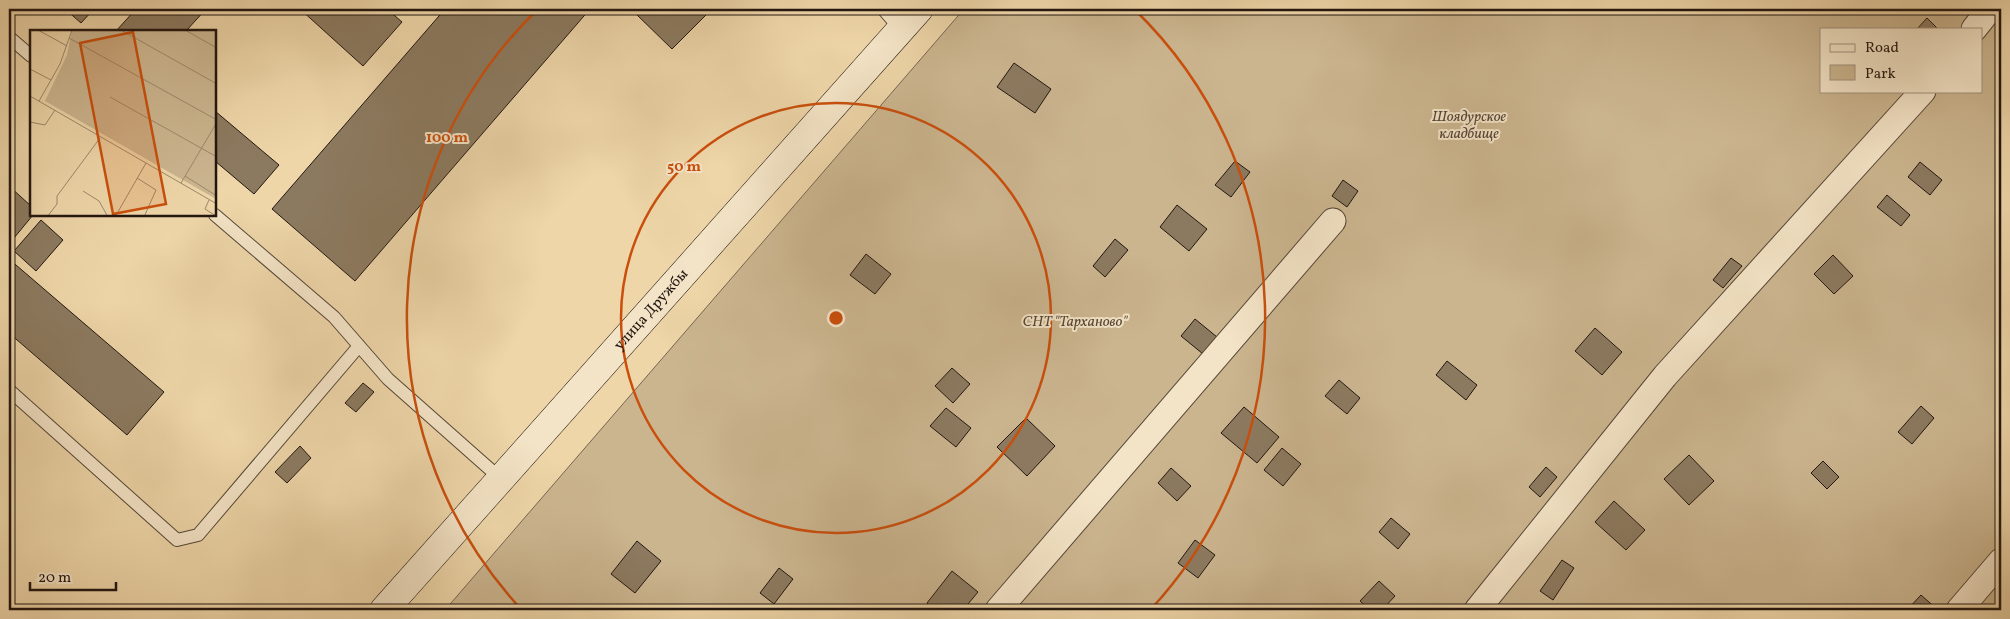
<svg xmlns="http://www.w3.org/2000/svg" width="2010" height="619" font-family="Vollkorn,serif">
<rect width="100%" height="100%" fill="#eed6a9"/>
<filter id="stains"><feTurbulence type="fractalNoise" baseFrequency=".004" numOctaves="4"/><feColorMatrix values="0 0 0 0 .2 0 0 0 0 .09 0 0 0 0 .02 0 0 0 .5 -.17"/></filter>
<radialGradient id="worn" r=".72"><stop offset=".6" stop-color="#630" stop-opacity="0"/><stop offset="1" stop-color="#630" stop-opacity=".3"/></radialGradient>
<!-- green -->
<path fill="#cbb58f" stroke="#766650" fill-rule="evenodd" d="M 964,9 L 2001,9 L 2001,610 L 445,610 ZM 1821,29 L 1981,29 L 1981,91 L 1821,91 Z"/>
<!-- building -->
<g fill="#8c7a60" stroke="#221610">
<path d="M 65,9 L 94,9 L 81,23 Z"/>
<path d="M 136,9 L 206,9 L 186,31 L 116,31 Z"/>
<path d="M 300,9 L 387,9 L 402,22 L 363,66 Z"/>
<path d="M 445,9 L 590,9 L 355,281 L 272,209 Z"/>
<path d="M 637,9 L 712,9 L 672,49 L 634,12 Z"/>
<path d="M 1927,18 L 1938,29 L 1917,29 Z"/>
<path d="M 1014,63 L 1051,89 L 1035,113 L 997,87 Z"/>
<path d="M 215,111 L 279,165 L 254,194 L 215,161 Z"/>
<path d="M 1235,161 L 1250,172 L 1231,197 L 1215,185 Z"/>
<path d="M 1920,162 L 1942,180 L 1930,195 L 1908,177 Z"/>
<path d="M 1343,180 L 1358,191 L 1347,207 L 1332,196 Z"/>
<path d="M 9,186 L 31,206 L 31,215 L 33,215 L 9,244 Z"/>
<path d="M 1887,195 L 1910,215 L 1901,226 L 1877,207 Z"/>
<path d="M 1177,205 L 1207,229 L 1189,251 L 1160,227 Z"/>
<path d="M 41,220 L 63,240 L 36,271 L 14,251 Z"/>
<path d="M 1115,239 L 1128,250 L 1105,277 L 1093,266 Z"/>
<path d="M 866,254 L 891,274 L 875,294 L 850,275 Z"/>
<path d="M 1833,255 L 1853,276 L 1834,294 L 1814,274 Z"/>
<path d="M 1731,258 L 1742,266 L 1723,288 L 1713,280 Z"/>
<path d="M 9,259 L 164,392 L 127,435 L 9,333 Z"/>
<path d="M 1195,319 L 1217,337 L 1203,354 L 1181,336 Z"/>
<path d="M 1595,328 L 1622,352 L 1602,375 L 1575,351 Z"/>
<path d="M 1447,361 L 1477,385 L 1466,400 L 1436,375 Z"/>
<path d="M 952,368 L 970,384 L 953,403 L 935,386 Z"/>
<path d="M 1339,380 L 1360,398 L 1347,414 L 1325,396 Z"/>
<path d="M 363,383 L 374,392 L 356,412 L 345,403 Z"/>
<path d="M 1921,406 L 1934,418 L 1912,444 L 1898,432 Z"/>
<path d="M 1244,407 L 1279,437 L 1257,463 L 1221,433 Z"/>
<path d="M 946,408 L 971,428 L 956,447 L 930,426 Z"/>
<path d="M 1026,418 L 1055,446 L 1027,476 L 997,447 Z"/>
<path d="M 300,446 L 311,458 L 287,483 L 275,472 Z"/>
<path d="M 1282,448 L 1301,464 L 1283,486 L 1264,470 Z"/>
<path d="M 1689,455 L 1714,481 L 1689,505 L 1664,479 Z"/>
<path d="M 1823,461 L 1839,477 L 1827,489 L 1811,473 Z"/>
<path d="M 1546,467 L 1557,477 L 1540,497 L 1529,487 Z"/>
<path d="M 1171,468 L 1191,486 L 1177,501 L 1158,483 Z"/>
<path d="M 1614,501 L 1645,530 L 1626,550 L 1595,522 Z"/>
<path d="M 1391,518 L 1410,534 L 1398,549 L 1379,532 Z"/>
<path d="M 1195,540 L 1215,555 L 1198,578 L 1178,563 Z"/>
<path d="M 637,541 L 661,561 L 635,593 L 611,574 Z"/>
<path d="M 1562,560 L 1574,568 L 1553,600 L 1540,591 Z"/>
<path d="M 779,568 L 793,579 L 774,604 L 760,593 Z"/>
<path d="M 952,571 L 978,592 L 963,610 L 935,610 L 927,603 Z"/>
<path d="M 1379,581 L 1395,596 L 1382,610 L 1370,610 L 1360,601 Z"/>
<path d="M 1921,595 L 1938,610 L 1907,610 Z"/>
</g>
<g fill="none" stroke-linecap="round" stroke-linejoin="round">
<defs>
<g id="lane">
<path d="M 883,9 L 901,30"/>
<path d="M 9,37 L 31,56"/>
<path d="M 215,215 L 334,317 L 388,379 L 501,479"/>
<path d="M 9,390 L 177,540 L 198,535 L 359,346"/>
</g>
<g id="street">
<path d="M 1974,29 L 1990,9"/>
<path d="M 998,610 L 1333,221"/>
<path d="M 1477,610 L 1665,376 L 1923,91"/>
<path d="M 1959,610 L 2001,561"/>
</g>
<g id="secondary">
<path id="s1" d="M 384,610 L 919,9"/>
</g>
</defs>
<!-- lane casing -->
<use href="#lane" stroke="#554636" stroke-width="14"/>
<!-- street casing -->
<use href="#street" stroke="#554636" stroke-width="27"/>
<!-- secondary casing -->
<use href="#secondary" stroke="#221610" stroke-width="29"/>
<!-- lane -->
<use href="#lane" stroke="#f4e4c7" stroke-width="12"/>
<!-- street -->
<use href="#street" stroke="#f4e4c7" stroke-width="25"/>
<!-- secondary -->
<use href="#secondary" stroke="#f4e4c7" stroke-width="28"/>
</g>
<!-- distance rings -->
<g fill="none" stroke="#ca4f0d" stroke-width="2.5">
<circle cx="836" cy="318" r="215"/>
<path d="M520 608A429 429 0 0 1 538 9M1134 9A429 429 0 0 1 1152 608"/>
</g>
<g text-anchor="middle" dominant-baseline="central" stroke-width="4" stroke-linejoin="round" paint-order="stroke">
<!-- park labels -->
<g font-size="15" font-style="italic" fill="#554636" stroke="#f4e4c7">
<text x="1469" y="117">Шоядурское<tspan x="1469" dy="17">кладбище</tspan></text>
<text x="1075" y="322">СНТ "Тарханово"</text>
</g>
<!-- street labels -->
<g font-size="15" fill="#221610" stroke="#f4e4c7">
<text stroke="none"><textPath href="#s1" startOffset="402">улица Дружбы</textPath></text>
</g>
</g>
<!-- overview -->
<g transform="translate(30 30)">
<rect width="186" height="186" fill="#eed6a9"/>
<path d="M 42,0 L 186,0 L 186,169 L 15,71 L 37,25 Z" fill="#cbb58f"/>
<path fill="none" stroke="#9c896c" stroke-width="1" d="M 8,0 L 37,16M 91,0 L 187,54M 155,0 L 187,18M 39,8 L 187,90M 0,39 L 21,50M 0,66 L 187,174M 80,67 L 187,127M 9,71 L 30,34 L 42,0M 0,92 L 15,95 L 25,80M 155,146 L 187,166M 107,148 L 126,160 L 114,187M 151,153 L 187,92M 53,161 L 69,171 L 78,187M 179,170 L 175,179 L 186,186M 17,187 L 27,174 L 27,166 L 70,108M 85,187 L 116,133"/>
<path fill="#ca4f0d" fill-opacity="0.15" stroke="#ca4f0d" stroke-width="2.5" d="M 103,2 L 136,174 L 83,184 L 50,13 Z"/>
<rect width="186" height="186" fill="none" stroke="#221610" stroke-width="2.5"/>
</g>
<circle cx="836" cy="318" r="8" fill="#ca4f0d" stroke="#f4e4c7" stroke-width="2.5"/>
<g font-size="15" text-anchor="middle" font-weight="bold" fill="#ca4f0d" stroke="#f4e4c7" stroke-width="4" stroke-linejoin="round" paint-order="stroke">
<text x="447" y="142">100 m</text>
<text x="684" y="171">50 m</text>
</g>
<!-- margin -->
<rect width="2010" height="619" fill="none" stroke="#eed6a9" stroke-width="30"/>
<rect x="10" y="10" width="1990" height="599" fill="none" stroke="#221610" stroke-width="2.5"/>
<rect x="15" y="15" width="1980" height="589" fill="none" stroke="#221610"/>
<!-- legend -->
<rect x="1820" y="28" width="162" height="65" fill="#f4e4c7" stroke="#a0927e"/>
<rect x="1830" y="44" width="25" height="8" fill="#f4e4c7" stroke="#a0927e"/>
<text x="1865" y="52" font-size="15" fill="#221610">Road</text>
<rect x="1830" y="65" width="25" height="15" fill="#cbb58f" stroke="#a0927e"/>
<text x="1865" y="78" font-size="15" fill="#221610">Park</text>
<!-- scale -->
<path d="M30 582v8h86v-8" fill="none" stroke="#221610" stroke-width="2.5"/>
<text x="38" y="582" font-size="15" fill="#221610" stroke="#f4e4c7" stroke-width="4" paint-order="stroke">20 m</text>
<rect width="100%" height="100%" filter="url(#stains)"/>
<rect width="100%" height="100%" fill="url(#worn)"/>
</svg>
